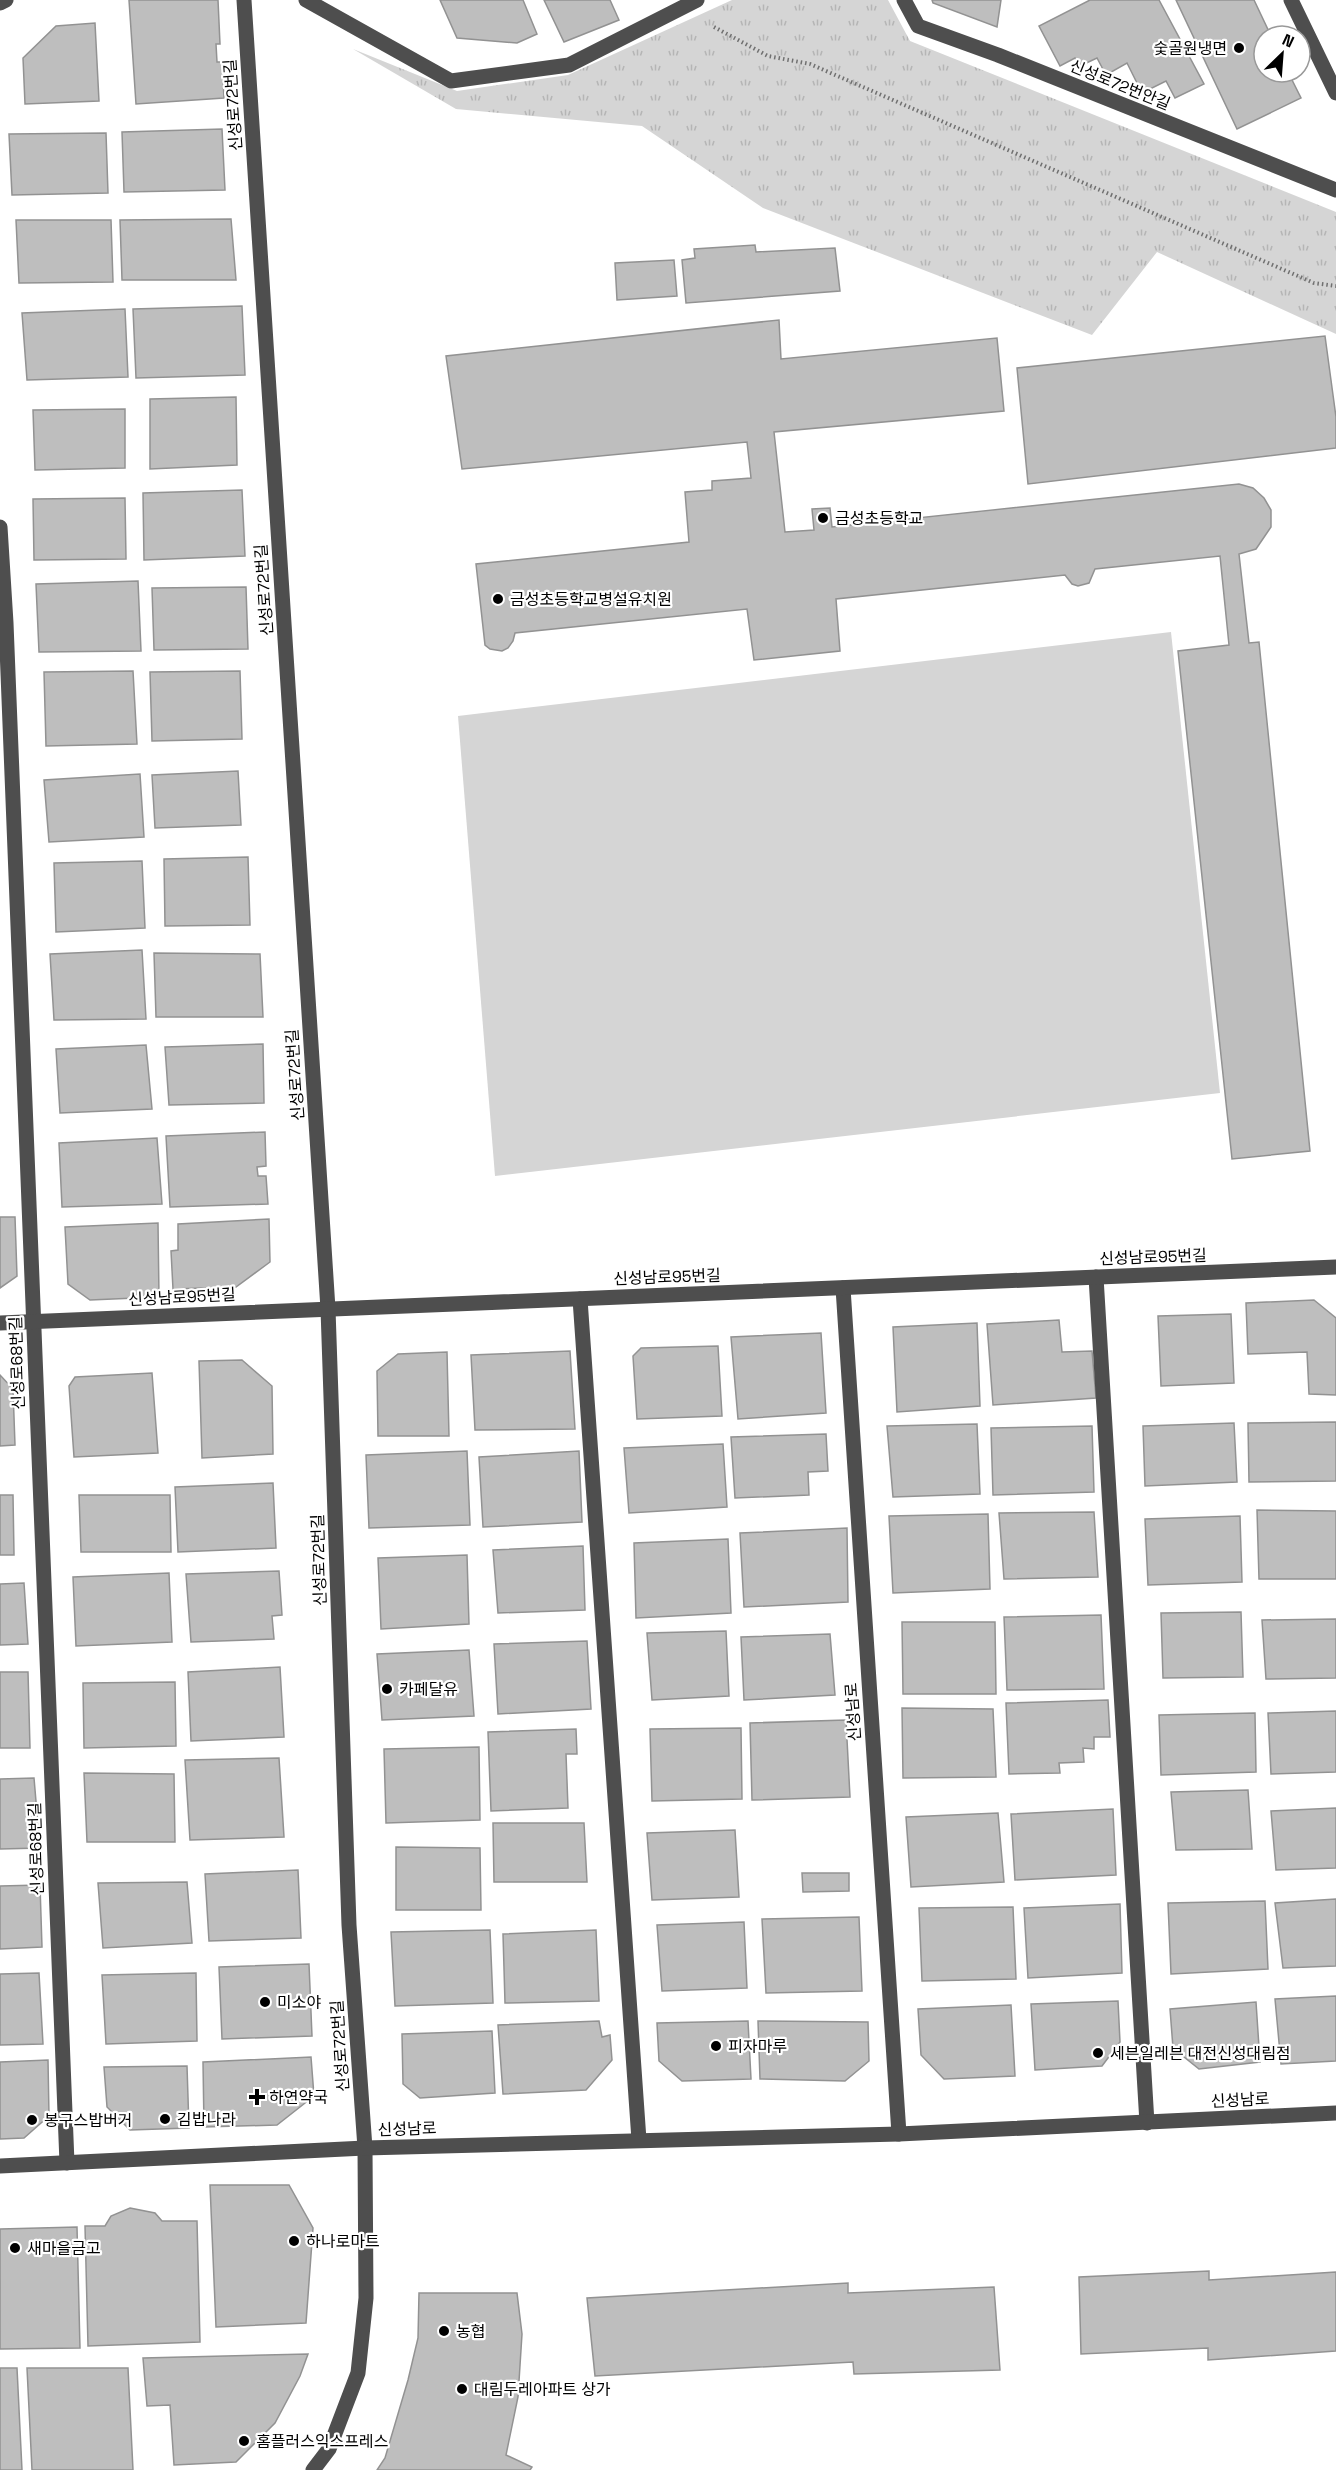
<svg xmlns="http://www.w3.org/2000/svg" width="1336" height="2470" font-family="'Space Grotesk','Noto Sans KR',sans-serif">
<defs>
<pattern id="park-tufts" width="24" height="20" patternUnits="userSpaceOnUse" patternTransform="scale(1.5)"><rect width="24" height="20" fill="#d5d5d5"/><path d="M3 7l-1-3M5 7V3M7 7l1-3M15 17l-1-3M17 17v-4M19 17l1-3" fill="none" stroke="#b5b5b5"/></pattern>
</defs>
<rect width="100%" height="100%" fill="#fff"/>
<!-- park -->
<path fill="url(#park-tufts)" d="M 732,0 L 888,0 L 910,41 L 1336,212 L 1336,334 L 1157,252 L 1092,335 L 763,208 L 642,126 L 456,109 L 353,49 L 457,91 L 568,75 Z"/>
<!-- pitch -->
<path fill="#d5d5d5" d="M 1171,632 L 1220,1093 L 495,1176 L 458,716 Z"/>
<!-- building -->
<g fill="#bebebe" stroke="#929292" stroke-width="1.5">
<path d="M 129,0 L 218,0 L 220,44 L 216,44 L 217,62 L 222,62 L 224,98 L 136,104 Z"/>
<path d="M 440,0 L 523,0 L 537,34 L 517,43 L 457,38 Z"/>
<path d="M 544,0 L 610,0 L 619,20 L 564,42 Z"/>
<path d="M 932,0 L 1001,0 L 997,27 L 933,3 Z"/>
<path d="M 1090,0 L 1159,0 L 1204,84 L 1175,98 L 1166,81 L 1142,93 L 1127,63 L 1106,75 L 1097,58 L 1080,66 L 1075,58 L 1060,66 L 1039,26 Z"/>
<path d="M 1176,0 L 1254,0 L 1271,36 L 1264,36 L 1264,72 L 1288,72 L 1301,98 L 1237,129 Z"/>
<path d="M 95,23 L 99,101 L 25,104 L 23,58 L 56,26 Z"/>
<path d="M 222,129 L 225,190 L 124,192 L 122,132 Z"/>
<path d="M 106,133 L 108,193 L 12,195 L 9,134 Z"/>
<path d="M 231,219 L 236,280 L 122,280 L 120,220 Z"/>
<path d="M 16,220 L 111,220 L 113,282 L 19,283 Z"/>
<path d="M 755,245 L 756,252 L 835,248 L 840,291 L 686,303 L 682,260 L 695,258 L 694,249 Z"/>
<path d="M 674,260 L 677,296 L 617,300 L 615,263 Z"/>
<path d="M 242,306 L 245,375 L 136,378 L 133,309 Z"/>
<path d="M 125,309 L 128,377 L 27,380 L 22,313 Z"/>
<path d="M 779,320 L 781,359 L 997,338 L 1004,411 L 774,432 L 785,532 L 814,530 L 812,509 L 830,508 L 832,527 L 1239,484 L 1253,488 L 1264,498 L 1271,510 L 1271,527 L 1256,549 L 1239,554 L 1249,643 L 1259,642 L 1310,1151 L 1232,1159 L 1178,651 L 1229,645 L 1220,556 L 1095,569 L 1089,583 L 1078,586 L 1072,584 L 1065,575 L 836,599 L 840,651 L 754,660 L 747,609 L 515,633 L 513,641 L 508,648 L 502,651 L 490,649 L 485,645 L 476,564 L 689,542 L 685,492 L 712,490 L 712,481 L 751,478 L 747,442 L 462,469 L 446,356 Z"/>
<path d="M 1325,336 L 1336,417 L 1336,448 L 1028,484 L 1017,368 Z"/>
<path d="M 236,397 L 237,465 L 150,469 L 150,399 Z"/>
<path d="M 125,409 L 125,468 L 35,470 L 33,410 Z"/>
<path d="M 242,490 L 245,556 L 144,560 L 143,493 Z"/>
<path d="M 125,498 L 126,559 L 34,560 L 33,499 Z"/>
<path d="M 138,581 L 141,651 L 39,652 L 36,584 Z"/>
<path d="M 246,587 L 248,649 L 154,650 L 152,588 Z"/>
<path d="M 133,671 L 137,744 L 46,746 L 44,672 Z"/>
<path d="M 240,671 L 242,739 L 152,741 L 150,672 Z"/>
<path d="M 238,771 L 241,825 L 155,828 L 152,775 Z"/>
<path d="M 140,774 L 144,837 L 49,842 L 44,780 Z"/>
<path d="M 248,857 L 250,925 L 165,926 L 164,859 Z"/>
<path d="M 142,861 L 145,928 L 56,932 L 54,863 Z"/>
<path d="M 142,950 L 146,1019 L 54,1020 L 50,954 Z"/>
<path d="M 154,953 L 260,954 L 263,1017 L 156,1017 Z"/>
<path d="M 263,1044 L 264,1103 L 169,1105 L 165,1047 Z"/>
<path d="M 146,1045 L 152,1109 L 60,1113 L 56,1049 Z"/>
<path d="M 265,1132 L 266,1166 L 257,1167 L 258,1176 L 266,1176 L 268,1204 L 170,1207 L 166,1136 Z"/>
<path d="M 157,1138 L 162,1204 L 62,1207 L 59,1143 Z"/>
<path d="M 0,1217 L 15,1217 L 17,1276 L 0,1288 Z"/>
<path d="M 269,1219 L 270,1262 L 236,1287 L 173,1289 L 171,1251 L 178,1250 L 178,1224 Z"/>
<path d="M 158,1223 L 159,1297 L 90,1300 L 68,1284 L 65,1227 Z"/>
<path d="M 1314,1300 L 1336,1318 L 1336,1395 L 1309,1394 L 1307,1352 L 1248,1354 L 1246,1303 Z"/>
<path d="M 1231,1314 L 1234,1383 L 1161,1386 L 1158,1316 Z"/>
<path d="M 1059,1320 L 1062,1352 L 1092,1351 L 1096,1398 L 993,1405 L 987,1324 Z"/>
<path d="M 977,1323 L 980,1406 L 897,1412 L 893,1327 Z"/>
<path d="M 821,1333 L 826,1413 L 738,1419 L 731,1337 Z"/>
<path d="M 718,1346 L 722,1416 L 637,1419 L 633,1356 L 641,1348 Z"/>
<path d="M 570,1351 L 575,1429 L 475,1430 L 471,1355 Z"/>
<path d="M 447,1352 L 449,1436 L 378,1436 L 377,1371 L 398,1354 Z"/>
<path d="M 242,1360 L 272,1386 L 273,1454 L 202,1458 L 199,1361 Z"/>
<path d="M 152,1373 L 158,1453 L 74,1457 L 69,1386 L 75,1377 Z"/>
<path d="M 0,1375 L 13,1389 L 15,1445 L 0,1446 Z"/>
<path d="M 1336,1422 L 1336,1481 L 1249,1482 L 1248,1423 Z"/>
<path d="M 1234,1423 L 1237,1482 L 1145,1486 L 1143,1426 Z"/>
<path d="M 977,1424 L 980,1494 L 893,1497 L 887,1426 Z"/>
<path d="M 1092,1426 L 1094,1492 L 993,1495 L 991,1428 Z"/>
<path d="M 826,1434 L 828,1471 L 808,1472 L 809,1495 L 735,1498 L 731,1437 Z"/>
<path d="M 723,1444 L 727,1507 L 629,1513 L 624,1448 Z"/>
<path d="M 467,1451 L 470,1525 L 369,1528 L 366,1455 Z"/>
<path d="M 579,1451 L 582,1522 L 483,1527 L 479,1457 Z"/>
<path d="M 273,1483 L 276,1548 L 178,1552 L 175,1487 Z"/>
<path d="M 0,1495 L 13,1495 L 14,1555 L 0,1555 Z"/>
<path d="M 79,1495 L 170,1495 L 171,1552 L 81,1552 Z"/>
<path d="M 1257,1510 L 1336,1511 L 1336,1579 L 1259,1579 Z"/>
<path d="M 1094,1512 L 1098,1577 L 1004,1579 L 999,1513 Z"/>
<path d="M 988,1514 L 990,1589 L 893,1593 L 889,1516 Z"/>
<path d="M 1240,1516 L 1242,1582 L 1148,1585 L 1145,1519 Z"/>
<path d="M 847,1528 L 848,1602 L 744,1607 L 740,1533 Z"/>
<path d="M 728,1539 L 731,1613 L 636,1618 L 634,1543 Z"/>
<path d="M 583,1546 L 585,1610 L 498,1613 L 493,1550 Z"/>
<path d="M 467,1555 L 469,1624 L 381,1629 L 378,1558 Z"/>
<path d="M 279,1571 L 282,1615 L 272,1616 L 274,1639 L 191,1642 L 186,1574 Z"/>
<path d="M 169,1573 L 172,1642 L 76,1646 L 73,1577 Z"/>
<path d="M 24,1583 L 28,1644 L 0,1645 L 0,1584 Z"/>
<path d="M 1241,1612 L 1243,1677 L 1163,1678 L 1161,1613 Z"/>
<path d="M 1101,1615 L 1104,1689 L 1007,1690 L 1004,1617 Z"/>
<path d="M 1336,1619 L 1336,1678 L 1266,1679 L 1262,1620 Z"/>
<path d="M 902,1622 L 995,1622 L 996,1694 L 903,1694 Z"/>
<path d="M 726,1631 L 729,1696 L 652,1700 L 647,1633 Z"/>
<path d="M 830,1634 L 835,1695 L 744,1700 L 741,1637 Z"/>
<path d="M 587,1641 L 591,1709 L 498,1714 L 494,1644 Z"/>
<path d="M 469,1650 L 474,1716 L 382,1720 L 377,1654 Z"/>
<path d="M 280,1667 L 284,1737 L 191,1741 L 188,1672 Z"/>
<path d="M 0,1672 L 28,1672 L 30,1748 L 0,1748 Z"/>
<path d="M 175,1682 L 176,1746 L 84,1748 L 83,1683 Z"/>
<path d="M 1108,1700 L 1110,1737 L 1094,1737 L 1094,1749 L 1083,1748 L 1084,1762 L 1059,1763 L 1060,1773 L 1009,1774 L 1006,1703 Z"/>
<path d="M 902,1708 L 993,1709 L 996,1777 L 903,1778 Z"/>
<path d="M 1336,1711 L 1336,1772 L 1271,1774 L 1268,1713 Z"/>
<path d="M 1255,1713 L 1256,1772 L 1161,1775 L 1159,1715 Z"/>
<path d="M 846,1720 L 850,1797 L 752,1800 L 750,1723 Z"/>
<path d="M 741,1728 L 742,1799 L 652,1801 L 650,1729 Z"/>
<path d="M 576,1729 L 577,1754 L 566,1754 L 568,1808 L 491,1811 L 488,1732 Z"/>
<path d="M 479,1747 L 480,1820 L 386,1823 L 384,1749 Z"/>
<path d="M 279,1758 L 284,1837 L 190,1840 L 185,1760 Z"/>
<path d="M 84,1773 L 174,1774 L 175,1842 L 87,1842 Z"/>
<path d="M 34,1778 L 40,1848 L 0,1849 L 0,1779 Z"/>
<path d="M 1248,1790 L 1252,1849 L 1176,1850 L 1171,1792 Z"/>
<path d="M 1336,1808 L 1336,1868 L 1276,1870 L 1271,1811 Z"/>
<path d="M 1113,1809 L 1116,1875 L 1015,1880 L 1011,1814 Z"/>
<path d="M 998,1813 L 1004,1882 L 911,1887 L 906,1817 Z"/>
<path d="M 493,1823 L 584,1823 L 587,1882 L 494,1882 Z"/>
<path d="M 735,1830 L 739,1897 L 652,1900 L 647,1833 Z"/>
<path d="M 396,1847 L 480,1848 L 481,1910 L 396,1910 Z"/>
<path d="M 298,1870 L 301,1938 L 209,1941 L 205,1874 Z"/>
<path d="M 802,1873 L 849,1873 L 849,1891 L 803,1892 Z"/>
<path d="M 187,1882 L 192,1943 L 103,1948 L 98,1883 Z"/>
<path d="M 40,1885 L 42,1947 L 0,1949 L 0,1886 Z"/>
<path d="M 1336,1899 L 1336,1966 L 1283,1968 L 1275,1903 Z"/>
<path d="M 1265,1901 L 1268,1969 L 1171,1974 L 1168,1903 Z"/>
<path d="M 1120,1904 L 1122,1973 L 1028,1978 L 1024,1908 Z"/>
<path d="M 1013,1907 L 1016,1979 L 922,1981 L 919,1908 Z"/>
<path d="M 859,1917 L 862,1991 L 766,1993 L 762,1919 Z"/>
<path d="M 744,1922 L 747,1988 L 662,1991 L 657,1925 Z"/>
<path d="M 490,1930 L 493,2003 L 395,2006 L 391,1932 Z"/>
<path d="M 596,1930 L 599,2001 L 505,2003 L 503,1934 Z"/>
<path d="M 309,1964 L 312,2036 L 222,2039 L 219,1967 Z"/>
<path d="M 39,1973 L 43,2044 L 0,2045 L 0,1974 Z"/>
<path d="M 196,1973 L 197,2041 L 106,2044 L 102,1975 Z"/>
<path d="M 1336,1996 L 1336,2061 L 1281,2064 L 1275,1999 Z"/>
<path d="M 1118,2001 L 1120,2042 L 1102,2066 L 1035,2070 L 1031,2004 Z"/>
<path d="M 1256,2002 L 1260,2062 L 1199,2069 L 1173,2048 L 1170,2009 Z"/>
<path d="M 1011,2005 L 1015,2076 L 944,2079 L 921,2055 L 918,2009 Z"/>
<path d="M 599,2021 L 602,2037 L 610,2035 L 612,2060 L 586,2090 L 503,2094 L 498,2025 Z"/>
<path d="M 748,2021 L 751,2079 L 682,2081 L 659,2061 L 657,2023 Z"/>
<path d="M 758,2021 L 868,2022 L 869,2061 L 845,2081 L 760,2079 Z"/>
<path d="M 492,2031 L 495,2093 L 420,2098 L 403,2084 L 402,2034 Z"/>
<path d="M 311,2057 L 314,2096 L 277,2125 L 204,2127 L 203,2062 Z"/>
<path d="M 48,2060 L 49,2116 L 24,2138 L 0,2139 L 0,2062 Z"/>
<path d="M 187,2066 L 189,2128 L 130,2130 L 107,2107 L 104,2067 Z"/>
<path d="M 210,2185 L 289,2185 L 313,2228 L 306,2323 L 216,2327 Z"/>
<path d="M 130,2208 L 155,2213 L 162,2221 L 197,2221 L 200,2342 L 88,2346 L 85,2226 L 105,2226 L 111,2216 Z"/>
<path d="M 77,2227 L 80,2348 L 0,2349 L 0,2229 Z"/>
<path d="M 1209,2271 L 1209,2280 L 1336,2272 L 1336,2351 L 1208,2360 L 1208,2348 L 1081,2354 L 1079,2277 Z"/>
<path d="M 848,2283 L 848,2293 L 994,2287 L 1000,2370 L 854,2374 L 853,2362 L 595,2376 L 587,2298 Z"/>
<path d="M 419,2293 L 517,2293 L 522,2334 L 518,2397 L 506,2455 L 532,2467 L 530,2470 L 377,2470 L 385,2458 L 408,2380 L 418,2338 Z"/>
<path d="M 308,2354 L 300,2376 L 275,2423 L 236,2462 L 174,2465 L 170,2405 L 147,2406 L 143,2358 Z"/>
<path d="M 0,2368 L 17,2368 L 22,2470 L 0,2470 Z"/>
<path d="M 27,2368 L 128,2368 L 133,2470 L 32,2470 Z"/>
</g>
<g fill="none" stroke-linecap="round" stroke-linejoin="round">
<!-- path -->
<path stroke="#707070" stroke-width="4" stroke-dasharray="1.5 3" stroke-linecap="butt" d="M 714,27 L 768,56 L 810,64 L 1314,283 L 1336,286"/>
<!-- minor -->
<g stroke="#4e4e4e" stroke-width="15">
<path d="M 244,0 L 328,1309 L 349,1925 L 365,2148 L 366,2298 L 358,2373 L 329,2449 L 313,2470"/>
<path d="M 306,0 L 451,81 L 569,65 L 697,0"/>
<path d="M 904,0 L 918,26 L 998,55 L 1336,190"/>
<path d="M 1291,0 L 1336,93"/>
<path d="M 0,3 L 6,0"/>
<path d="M 0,527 L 6,623 L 67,2163"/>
<path d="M 1096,1277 L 1147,2123"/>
<path d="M 843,1288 L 899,2134"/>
<path d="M 580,1299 L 639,2140"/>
<path d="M 0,1323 L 1336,1267"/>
<path d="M 0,2166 L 365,2148 L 899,2134 L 1336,2113"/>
</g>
</g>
<!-- markers -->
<g fill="#000" stroke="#fff" stroke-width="2">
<circle cx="1239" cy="48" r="6"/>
<circle cx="823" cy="518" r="6"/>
<circle cx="498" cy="599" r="6"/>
<circle cx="387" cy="1689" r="6"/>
<circle cx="265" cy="2002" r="6"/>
<circle cx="716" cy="2046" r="6"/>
<circle cx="1098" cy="2053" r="6"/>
<path d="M254 2088h6v6h6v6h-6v6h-6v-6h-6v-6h6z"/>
<circle cx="165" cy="2119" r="6"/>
<circle cx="32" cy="2120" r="6"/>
<circle cx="294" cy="2241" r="6"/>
<circle cx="15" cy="2248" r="6"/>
<circle cx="444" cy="2331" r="6"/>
<circle cx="462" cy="2389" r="6"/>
<circle cx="244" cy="2441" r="6"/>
</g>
<g text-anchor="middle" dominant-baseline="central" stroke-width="4.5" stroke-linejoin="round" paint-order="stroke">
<!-- poi labels -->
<g font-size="16" fill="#000" stroke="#fff" text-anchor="start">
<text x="1227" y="48" text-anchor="end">숯골원냉면</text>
<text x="835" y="518">금성초등학교</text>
<text x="510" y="599">금성초등학교병설유치원</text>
<text x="399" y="1689">카페달유</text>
<text x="277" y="2002">미소야</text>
<text x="728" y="2046">피자마루</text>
<text x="1110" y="2053">세븐일레븐 대전신성대림점</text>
<text x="269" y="2097">하연약국</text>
<text x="177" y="2119">김밥나라</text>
<text x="44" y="2120">봉구스밥버거</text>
<text x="306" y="2241">하나로마트</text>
<text x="27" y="2248">새마을금고</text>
<text x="456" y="2331">농협</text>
<text x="474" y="2389">대림두레아파트 상가</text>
<text x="256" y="2441">홈플러스익스프레스</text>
</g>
<!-- street labels -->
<g font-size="16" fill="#000" stroke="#fff">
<text transform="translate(1120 85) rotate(22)">신성로72번안길</text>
<text transform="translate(233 105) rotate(-94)">신성로72번길</text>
<text transform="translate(264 590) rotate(-94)">신성로72번길</text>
<text transform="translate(295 1075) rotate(-94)">신성로72번길</text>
<text transform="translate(1153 1257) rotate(-2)">신성남로95번길</text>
<text transform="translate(667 1277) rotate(-2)">신성남로95번길</text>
<text transform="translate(182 1297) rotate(-3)">신성남로95번길</text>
<text transform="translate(17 1363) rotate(-92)">신성로68번길</text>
<text transform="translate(319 1560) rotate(-92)">신성로72번길</text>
<text transform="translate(853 1712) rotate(-94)">신성남로</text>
<text transform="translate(36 1849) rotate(-92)">신성로68번길</text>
<text transform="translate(340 2046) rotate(-94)">신성로72번길</text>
<text transform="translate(1240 2100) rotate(-3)">신성남로</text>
<text transform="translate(407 2129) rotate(-2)">신성남로</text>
</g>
</g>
<!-- north arrow -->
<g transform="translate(1282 54) rotate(25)"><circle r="28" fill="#ffffff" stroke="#999999" stroke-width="1.5"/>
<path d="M0-4.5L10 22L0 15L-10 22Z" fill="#000000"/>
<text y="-9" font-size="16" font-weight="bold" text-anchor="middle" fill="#000000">N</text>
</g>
</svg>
